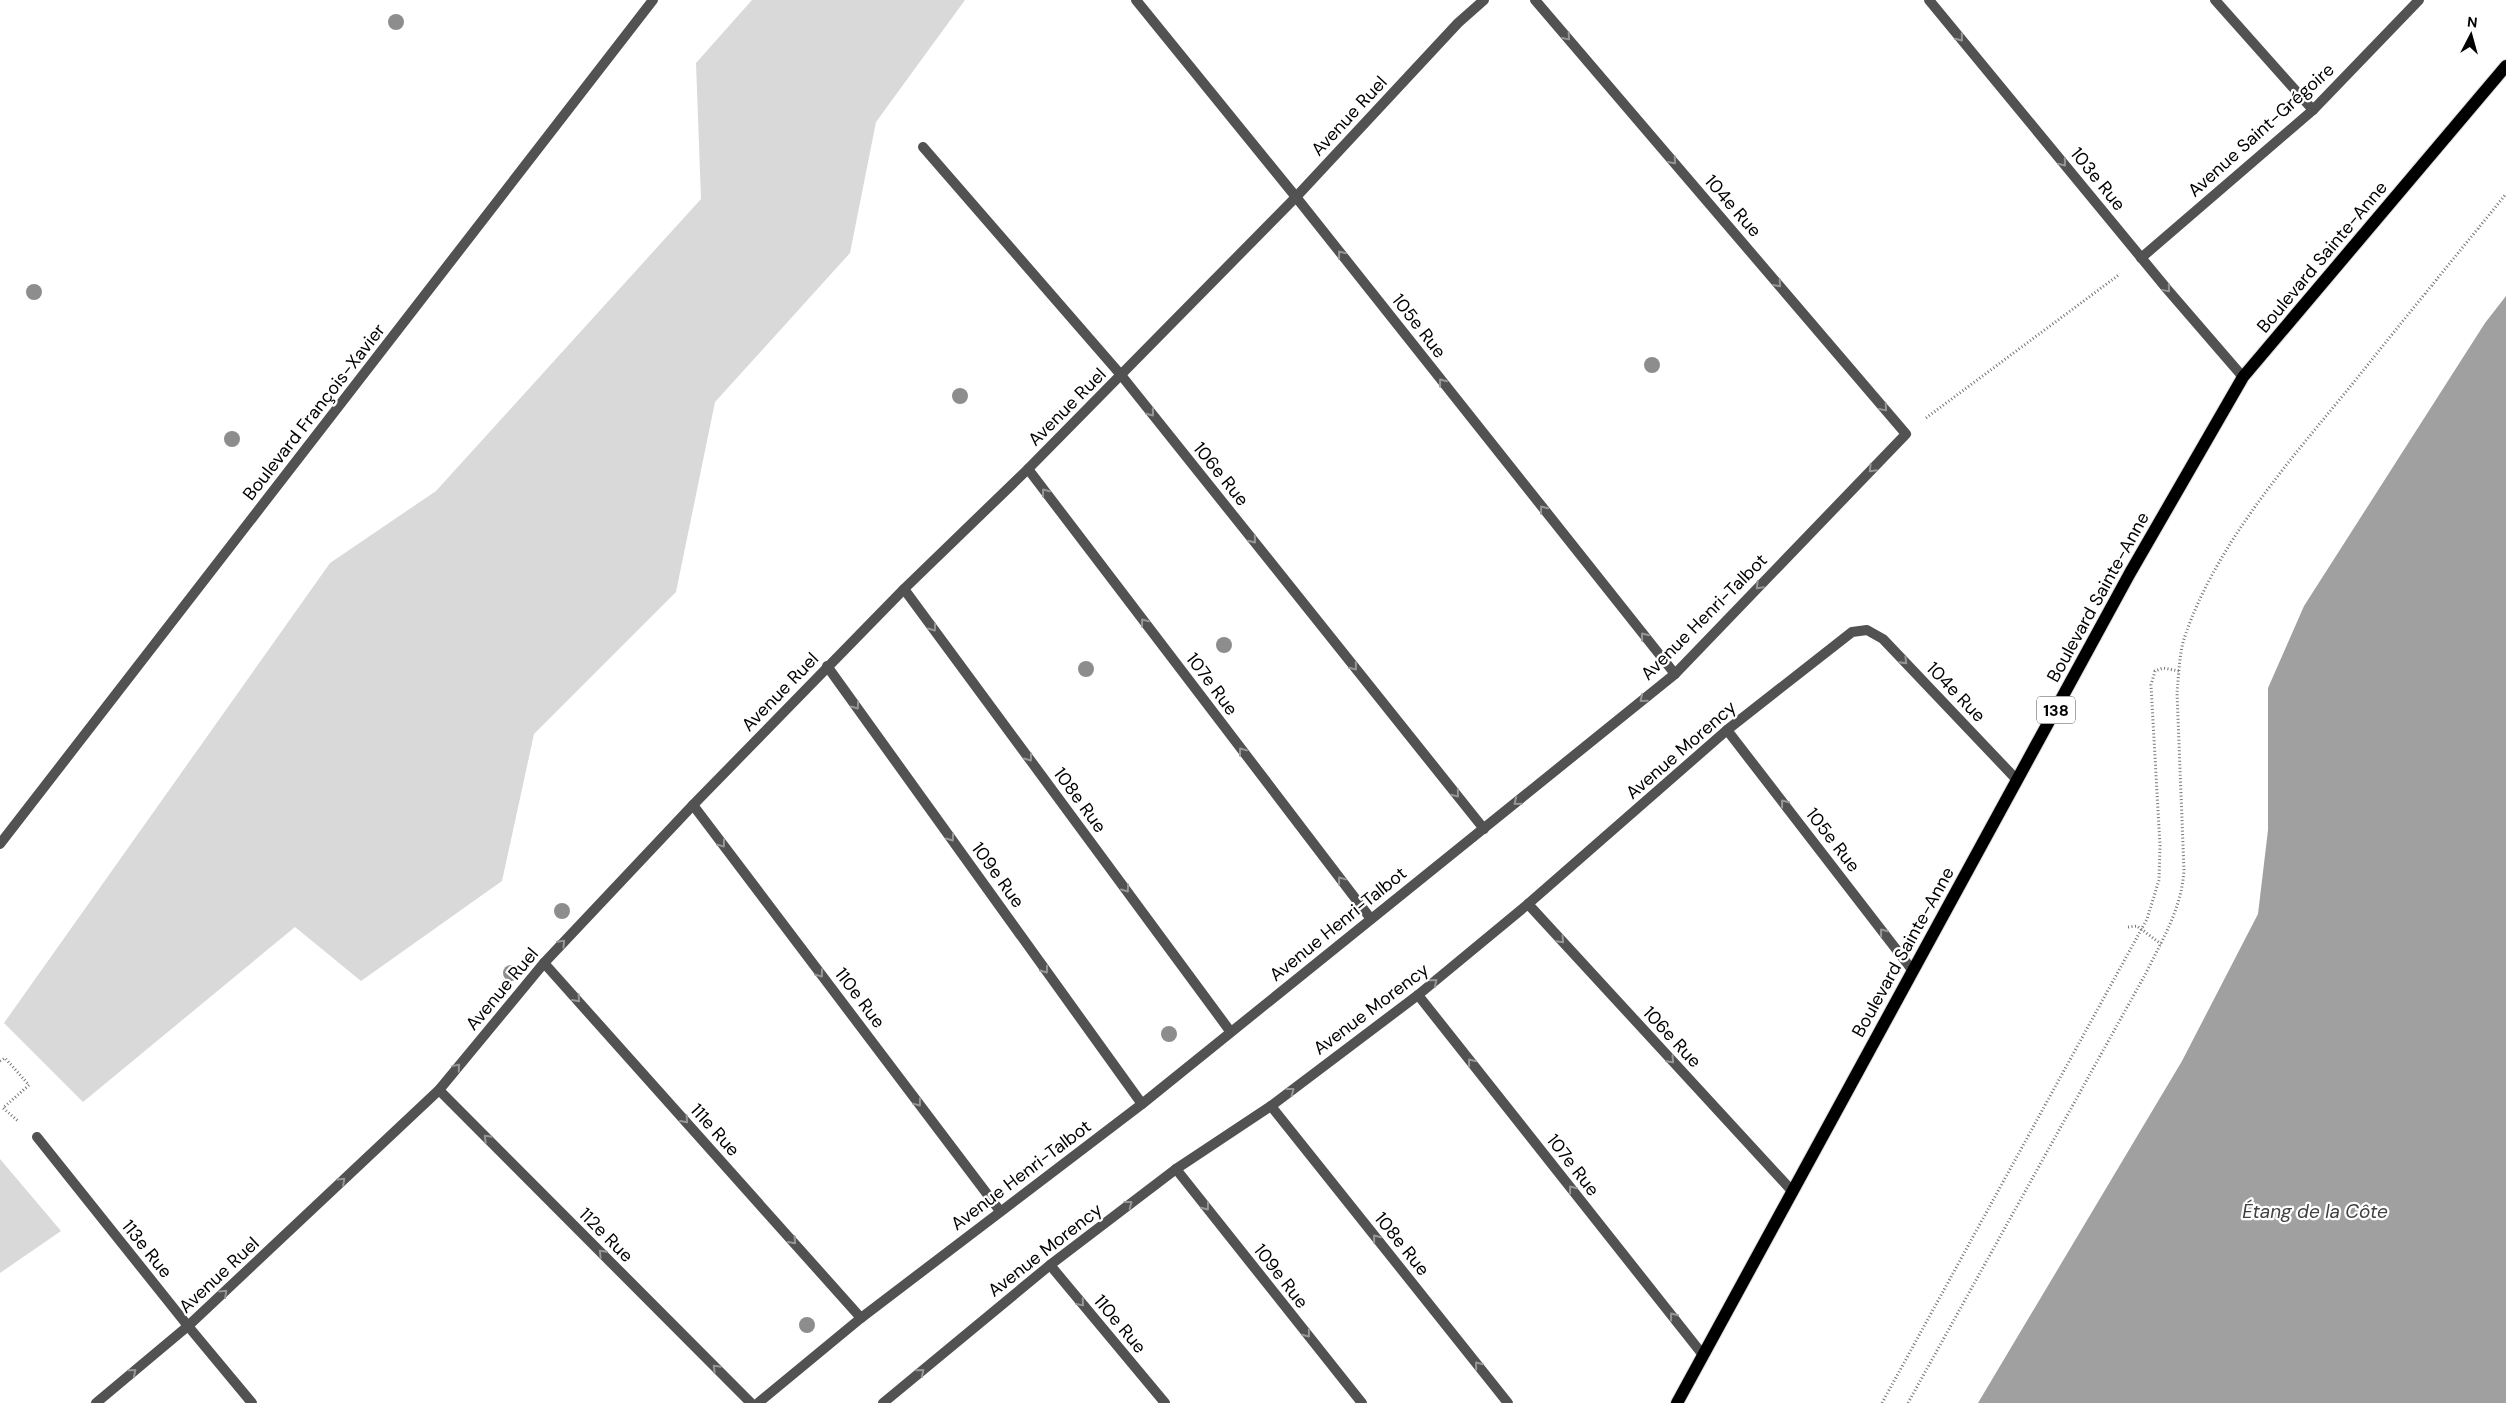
<svg xmlns="http://www.w3.org/2000/svg" width="2506" height="1403" font-family="'DM Sans',sans-serif">
<rect width="100%" height="100%" fill="#fff"/>
<!-- green -->
<g fill="#d9d9d9">
<path d="M 752,0 L 965,0 L 876,122 L 850,253 L 715,402 L 676,592 L 534,734 L 502,881 L 361,981 L 295,927 L 83,1102 L 4,1023 L 330,563 L 436,491 L 701,199 L 696,63 Z"/>
<path d="M 0,1159 L 61,1231 L 0,1273 Z"/>
</g>
<!-- water -->
<path fill="#a0a0a0" d="M 2506,296 L 2506,1403 L 1978,1403 L 2182,1061 L 2258,914 L 2268,830 L 2268,688 L 2304,606 L 2485,323 Z"/>
<g fill="none" stroke-linecap="round" stroke-linejoin="round">
<defs>
<path id="primary" d="M 1677,1403 L 2130,573 L 2243,377 L 2506,66"/>
</defs>
<!-- primary casing -->
<use href="#primary" stroke="#dbdbdb" stroke-width="14"/>
<!-- path -->
<g stroke="#747474" stroke-width="3" stroke-dasharray="1 2.5" stroke-linecap="butt">
<path d="M 1926,418 L 2120,274"/>
<path d="M 2128,927 L 2137,926 L 2161,944"/>
<path d="M 0,1061 L 5,1058 L 29,1085 L 3,1108 L 18,1121"/>
<path d="M 1882,1403 L 2147,919 L 2159,880 L 2160,846 L 2151,685 L 2155,671 L 2163,668 L 2179,671"/>
<path d="M 1908,1403 L 2146,973 C 2163,938 2181,910 2184,871 L 2177,692 C 2179,674 2179,653 2185,636 C 2217,542 2292,458 2354,382 C 2404,319 2455,257 2506,194"/>
</g>
<!-- street -->
<g stroke="#525252" stroke-width="10">
<path d="M 1136,0 L 1296,197 L 1675,674"/>
<path d="M 1929,0 L 2167,289 L 2243,377"/>
<path d="M 2215,0 L 2313,110"/>
<path d="M 923,147 L 1121,375 L 1484,829"/>
<path d="M 2141,258 L 2313,110 L 2419,0"/>
<path d="M 1028,469 L 1371,919"/>
<path d="M 904,589 L 1230,1031"/>
<path d="M 827,666 L 1142,1104"/>
<path d="M 1727,730 L 1913,971"/>
<path d="M 693,805 L 1000,1211"/>
<path d="M 0,844 L 653,0"/>
<path d="M 1528,904 L 1793,1192"/>
<path d="M 544,963 L 861,1318"/>
<path d="M 1418,995 L 1703,1355"/>
<path d="M 439,1090 L 751,1403"/>
<path d="M 1271,1106 L 1508,1403"/>
<path d="M 37,1137 L 188,1326 L 252,1403"/>
<path d="M 1176,1169 L 1362,1403"/>
<path d="M 1050,1265 L 1165,1403"/>
<path d="M 96,1403 L 188,1326 L 439,1090 L 544,963 L 693,805 L 904,589 L 1028,469 L 1296,197 L 1458,23 L 1484,0"/>
<path d="M 758,1403 L 861,1318 L 1142,1104 L 1675,674 L 1906,434 L 1535,0"/>
<path d="M 883,1403 L 1050,1265 L 1176,1169 L 1271,1106 L 1418,995 L 1528,904 L 1727,730 L 1852,632 L 1867,630 L 1883,639 L 2017,780"/>
</g>
<!-- primary -->
<use href="#primary" stroke="#000" stroke-width="12"/>
</g>
<!-- trees -->
<g fill="#8d8d8d">
<circle cx="396" cy="22" r="8"/>
<circle cx="34" cy="292" r="8"/>
<circle cx="1652" cy="365" r="8"/>
<circle cx="960" cy="396" r="8"/>
<circle cx="232" cy="439" r="8"/>
<circle cx="1224" cy="645" r="8"/>
<circle cx="1086" cy="669" r="8"/>
<circle cx="562" cy="911" r="8"/>
<circle cx="511" cy="973" r="8"/>
<circle cx="1169" cy="1034" r="8"/>
<circle cx="807" cy="1325" r="8"/>
</g>
<!-- one-way arrows -->
<defs><path id="oneway-chevron" d="M-2-3.5L2.5 0L-2 3.5" fill="none" stroke-width="1.6" stroke-linecap="round" stroke-linejoin="round" transform="scale(1.25)"/></defs>
<g stroke="#979797">
<use href="#oneway-chevron" transform="translate(1567 37) rotate(49)"/>
<use href="#oneway-chevron" transform="translate(1960 38) rotate(51)"/>
<use href="#oneway-chevron" transform="translate(1673 161) rotate(49)"/>
<use href="#oneway-chevron" transform="translate(2063 163) rotate(51)"/>
<use href="#oneway-chevron" transform="translate(1341 254) rotate(-128)"/>
<use href="#oneway-chevron" transform="translate(1778 284) rotate(49)"/>
<use href="#oneway-chevron" transform="translate(2167 289) rotate(50)"/>
<use href="#oneway-chevron" transform="translate(1442 382) rotate(-128)"/>
<use href="#oneway-chevron" transform="translate(1884 408) rotate(49)"/>
<use href="#oneway-chevron" transform="translate(1151 413) rotate(51)"/>
<use href="#oneway-chevron" transform="translate(1872 469) rotate(134)"/>
<use href="#oneway-chevron" transform="translate(1045 492) rotate(-127)"/>
<use href="#oneway-chevron" transform="translate(1543 509) rotate(-128)"/>
<use href="#oneway-chevron" transform="translate(1253 540) rotate(51)"/>
<use href="#oneway-chevron" transform="translate(1759 586) rotate(134)"/>
<use href="#oneway-chevron" transform="translate(1144 622) rotate(-127)"/>
<use href="#oneway-chevron" transform="translate(933 628) rotate(54)"/>
<use href="#oneway-chevron" transform="translate(1644 636) rotate(-128)"/>
<use href="#oneway-chevron" transform="translate(1904 661) rotate(46)"/>
<use href="#oneway-chevron" transform="translate(1354 667) rotate(51)"/>
<use href="#oneway-chevron" transform="translate(1643 699) rotate(141)"/>
<use href="#oneway-chevron" transform="translate(856 706) rotate(54)"/>
<use href="#oneway-chevron" transform="translate(1242 751) rotate(-127)"/>
<use href="#oneway-chevron" transform="translate(1029 758) rotate(54)"/>
<use href="#oneway-chevron" transform="translate(1456 794) rotate(51)"/>
<use href="#oneway-chevron" transform="translate(1517 802) rotate(141)"/>
<use href="#oneway-chevron" transform="translate(1784 803) rotate(-128)"/>
<use href="#oneway-chevron" transform="translate(951 838) rotate(54)"/>
<use href="#oneway-chevron" transform="translate(722 844) rotate(53)"/>
<use href="#oneway-chevron" transform="translate(1341 880) rotate(-127)"/>
<use href="#oneway-chevron" transform="translate(1126 889) rotate(54)"/>
<use href="#oneway-chevron" transform="translate(1883 932) rotate(-128)"/>
<use href="#oneway-chevron" transform="translate(1561 940) rotate(47)"/>
<use href="#oneway-chevron" transform="translate(562 943) rotate(-47)"/>
<use href="#oneway-chevron" transform="translate(1045 970) rotate(54)"/>
<use href="#oneway-chevron" transform="translate(820 974) rotate(53)"/>
<use href="#oneway-chevron" transform="translate(1434 982) rotate(-39)"/>
<use href="#oneway-chevron" transform="translate(577 999) rotate(48)"/>
<use href="#oneway-chevron" transform="translate(1671 1060) rotate(47)"/>
<use href="#oneway-chevron" transform="translate(1471 1062) rotate(-128)"/>
<use href="#oneway-chevron" transform="translate(457 1067) rotate(-50)"/>
<use href="#oneway-chevron" transform="translate(1291 1091) rotate(-37)"/>
<use href="#oneway-chevron" transform="translate(918 1103) rotate(53)"/>
<use href="#oneway-chevron" transform="translate(685 1120) rotate(48)"/>
<use href="#oneway-chevron" transform="translate(487 1138) rotate(-135)"/>
<use href="#oneway-chevron" transform="translate(342 1181) rotate(-43)"/>
<use href="#oneway-chevron" transform="translate(1572 1189) rotate(-128)"/>
<use href="#oneway-chevron" transform="translate(1129 1204) rotate(-37)"/>
<use href="#oneway-chevron" transform="translate(1206 1207) rotate(52)"/>
<use href="#oneway-chevron" transform="translate(1376 1238) rotate(-129)"/>
<use href="#oneway-chevron" transform="translate(793 1241) rotate(48)"/>
<use href="#oneway-chevron" transform="translate(602 1253) rotate(-135)"/>
<use href="#oneway-chevron" transform="translate(224 1293) rotate(-43)"/>
<use href="#oneway-chevron" transform="translate(1081 1303) rotate(50)"/>
<use href="#oneway-chevron" transform="translate(1673 1316) rotate(-128)"/>
<use href="#oneway-chevron" transform="translate(1307 1334) rotate(52)"/>
<use href="#oneway-chevron" transform="translate(1478 1365) rotate(-129)"/>
<use href="#oneway-chevron" transform="translate(716 1368) rotate(-135)"/>
<use href="#oneway-chevron" transform="translate(133 1372) rotate(-40)"/>
<use href="#oneway-chevron" transform="translate(921 1372) rotate(-40)"/>
</g>
<g text-anchor="middle" dominant-baseline="central" stroke-width="4.5" stroke-linejoin="round" paint-order="stroke">
<!-- shield labels -->
<rect fill="#fff" stroke="#4c4c4c" stroke-width="1" x="2037" y="696.5" width="38" height="27" rx="4"/>
<g font-size="16" font-weight="bold" fill="#000">
<text x="2056" y="710">138</text>
</g>
<!-- street labels -->
<g font-size="18" fill="#000" stroke="#fff">
<text transform="translate(1349 116) rotate(-47)">Avenue Ruel</text>
<text transform="translate(2261 130) rotate(-42)">Avenue Saint-Grégoire</text>
<text transform="translate(2098 179) rotate(51)">103e Rue</text>
<text transform="translate(1733 206) rotate(49)">104e Rue</text>
<text transform="translate(2322 257) rotate(-50)">Boulevard Sainte-Anne</text>
<text transform="translate(1419 326) rotate(52)">105e Rue</text>
<text transform="translate(1067 407) rotate(-45)">Avenue Ruel</text>
<text transform="translate(314 412) rotate(-52)">Boulevard François-Xavier</text>
<text transform="translate(1221 474) rotate(51)">106e Rue</text>
<text transform="translate(2098 597) rotate(-61)">Boulevard Sainte-Anne</text>
<text transform="translate(1704 617) rotate(-45)">Avenue Henri-Talbot</text>
<text transform="translate(1212 684) rotate(53)">107e Rue</text>
<text transform="translate(780 692) rotate(-46)">Avenue Ruel</text>
<text transform="translate(1956 692) rotate(46)">104e Rue</text>
<text transform="translate(1681 750) rotate(-41)">Avenue Morency</text>
<text transform="translate(1080 800) rotate(54)">108e Rue</text>
<text transform="translate(1833 840) rotate(52)">105e Rue</text>
<text transform="translate(998 875) rotate(54)">109e Rue</text>
<text transform="translate(1338 924) rotate(-39)">Avenue Henri-Talbot</text>
<text transform="translate(1903 952) rotate(-61)">Boulevard Sainte-Anne</text>
<text transform="translate(502 989) rotate(-50)">Avenue Ruel</text>
<text transform="translate(860 998) rotate(53)">110e Rue</text>
<text transform="translate(1371 1009) rotate(-37)">Avenue Morency</text>
<text transform="translate(1672 1037) rotate(47)">106e Rue</text>
<text transform="translate(715 1130) rotate(48)">111e Rue</text>
<text transform="translate(1573 1165) rotate(52)">107e Rue</text>
<text transform="translate(1021 1175) rotate(-37)">Avenue Henri-Talbot</text>
<text transform="translate(606 1235) rotate(45)">112e Rue</text>
<text transform="translate(1402 1244) rotate(51)">108e Rue</text>
<text transform="translate(147 1249) rotate(51)">113e Rue</text>
<text transform="translate(1045 1250) rotate(-38)">Avenue Morency</text>
<text transform="translate(219 1275) rotate(-43)">Avenue Ruel</text>
<text transform="translate(1281 1276) rotate(52)">109e Rue</text>
<text transform="translate(1120 1324) rotate(50)">110e Rue</text>
</g>
<!-- water labels -->
<g font-size="19" font-style="italic" fill="#414141" stroke="#fff">
<text x="2315" y="1211">Étang de la Côte</text>
</g>
</g>
<!-- north arrow -->
<g transform="translate(2471 35) rotate(6)" stroke="#ffffff" stroke-width="4" paint-order="stroke">
<path d="M0-4L9 19L0 12L-9 19Z" fill="#000000"/>
<text y="-8" font-size="14" font-weight="bold" text-anchor="middle" fill="#000000">N</text>
</g>
</svg>
